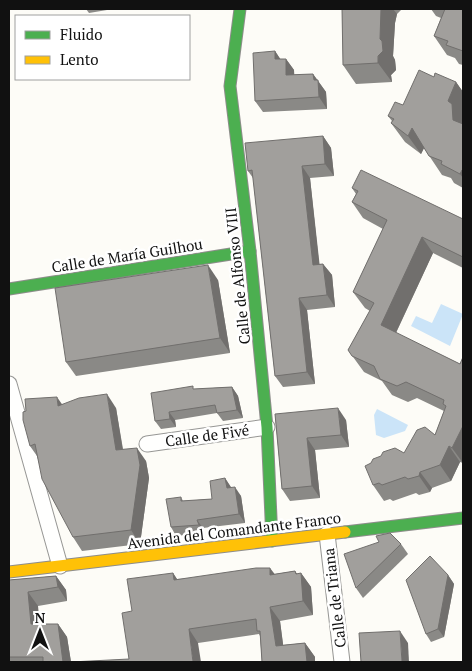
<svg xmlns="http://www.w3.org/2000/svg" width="472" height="671" font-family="'PT Serif',serif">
<rect width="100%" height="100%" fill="#fdfcf7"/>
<!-- water -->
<g fill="#cbe4f8">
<path d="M 441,304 L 463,314 L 450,346 L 411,326 L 416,316 L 432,323 Z"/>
<path d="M 377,409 L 408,425 L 405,431 L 384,438 L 376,435 L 374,415 Z"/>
</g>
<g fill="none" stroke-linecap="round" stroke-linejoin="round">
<defs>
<g id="street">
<path d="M 9,384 L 60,566"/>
<path d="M 147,444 L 267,427"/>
<path d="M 327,534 L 342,662"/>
</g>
<g id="fast">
<path d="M 240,9 L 230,86 L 250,251 L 267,427 L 272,541"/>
<path d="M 9,289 L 250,251"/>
<path d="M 345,532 L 463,518"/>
</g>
<path id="slow" d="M 9,572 L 345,532"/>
</defs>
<!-- street casing -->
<use href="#street" stroke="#979795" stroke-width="17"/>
<!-- fast casing -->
<use href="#fast" stroke="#8e8d8b" stroke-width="13"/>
<!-- slow casing -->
<use href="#slow" stroke="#8e8d8b" stroke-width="13"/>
<!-- street -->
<use href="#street" stroke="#fffffe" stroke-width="15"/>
<!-- fast -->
<use href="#fast" stroke="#4caf50" stroke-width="11"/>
<!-- slow -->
<use href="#slow" stroke="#ffc107" stroke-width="11"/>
</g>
<!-- wall -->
<g fill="#8a8986">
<path d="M 86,9 L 113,9 L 89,13 Z"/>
<path d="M 342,9 L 402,9 L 397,14 L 395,23 L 393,56 L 395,60 L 396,70 L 391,75 L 392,82 L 356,84 L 343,65 Z"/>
<path d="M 429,9 L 463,9 L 463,65 L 459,64 L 455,58 L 447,55 L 434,36 L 441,18 L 436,16 L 431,9 Z"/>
<path d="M 275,51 L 280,59 L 286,59 L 294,70 L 294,75 L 313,74 L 326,92 L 327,109 L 263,112 L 255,101 Z"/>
<path d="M 434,77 L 456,82 L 463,92 L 463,115 L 462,119 L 463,121 L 463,188 L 454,183 L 451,178 L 442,175 L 424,148 L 421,154 L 405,142 L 391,123 L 392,121 L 388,116 L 403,105 Z"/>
<path d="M 323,136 L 331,148 L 334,176 L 310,178 L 319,264 L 323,264 L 332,275 L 335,307 L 307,310 L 315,384 L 283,387 L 275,376 L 253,178 L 248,171 Z"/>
<path d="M 352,188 L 463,219 L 463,268 L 433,253 L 396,333 L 460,364 L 463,357 L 463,463 L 460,462 L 451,481 L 432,488 L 430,492 L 419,495 L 416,493 L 393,501 L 390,499 L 384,501 L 373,485 L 404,453 L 435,435 L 444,411 L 417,398 L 408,402 L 392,395 L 382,381 L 364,372 L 348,350 L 370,311 L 365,308 L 353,292 L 383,229 L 363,218 L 352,202 L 356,194 Z"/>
<path d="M 218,280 L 230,353 L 76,376 L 66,362 Z"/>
<path d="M 232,387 L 238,396 L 243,418 L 223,421 L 217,413 L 175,420 L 176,427 L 161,429 L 155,421 L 195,389 Z"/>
<path d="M 62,404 L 116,408 L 123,449 L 146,461 L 149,478 L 140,544 L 82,551 L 73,537 L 37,456 L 30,446 Z"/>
<path d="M 275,414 L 346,420 L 349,447 L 315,450 L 320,498 L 290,501 L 282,489 Z"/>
<path d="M 225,478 L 231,488 L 241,496 L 245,523 L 203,528 L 204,533 L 176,536 L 171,527 L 181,497 L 183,501 L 212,499 Z"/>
<path d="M 379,542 L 401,544 L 408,554 L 363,598 L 356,588 Z"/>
<path d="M 295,571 L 297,574 L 301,573 L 311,587 L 313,615 L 280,621 L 283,645 L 305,643 L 315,657 L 315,662 L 262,662 L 260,636 L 259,634 L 198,643 L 129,659 L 132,611 L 173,573 L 177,579 L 275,574 Z"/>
<path d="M 448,575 L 454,584 L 444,637 L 431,642 L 426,634 Z"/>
<path d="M 56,576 L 66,590 L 67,601 L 38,606 L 39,624 L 58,624 L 67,637 L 71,662 L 9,662 L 9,580 Z"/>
</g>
<!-- shaded-wall -->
<g fill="#716f6d">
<path d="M 381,9 L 393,9 L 397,14 L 395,23 L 393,56 L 395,60 L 396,70 L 391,75 L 392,82 L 378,63 Z"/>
<path d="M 275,51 L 283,63 L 275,59 Z"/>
<path d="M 286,59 L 294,70 L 295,87 L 286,75 Z"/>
<path d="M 313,74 L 326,92 L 327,109 L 319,97 L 314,80 Z"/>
<path d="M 456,82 L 463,92 L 463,115 L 462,119 L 463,121 L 463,134 L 453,120 L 448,101 Z"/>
<path d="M 412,128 L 425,146 L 421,154 L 408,136 Z"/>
<path d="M 323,136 L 331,148 L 334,176 L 325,164 Z"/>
<path d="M 302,166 L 310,178 L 321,277 L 313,265 Z"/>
<path d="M 462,170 L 463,172 L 463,178 L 460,174 Z"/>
<path d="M 422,237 L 433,253 L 392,341 L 381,325 Z"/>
<path d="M 323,264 L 332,275 L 335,307 L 327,295 Z"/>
<path d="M 208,265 L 218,280 L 230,353 L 220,338 Z"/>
<path d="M 299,298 L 307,310 L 315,384 L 307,372 Z"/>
<path d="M 232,387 L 238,396 L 243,418 L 237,410 Z"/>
<path d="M 107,394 L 116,408 L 125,464 L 116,450 Z"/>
<path d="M 57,397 L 66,410 L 58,406 Z"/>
<path d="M 338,408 L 346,420 L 349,447 L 341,435 Z"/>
<path d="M 169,412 L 175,420 L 176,427 L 170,419 Z"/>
<path d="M 463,426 L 463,463 L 452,448 Z"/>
<path d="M 307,438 L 315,450 L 320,498 L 312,486 Z"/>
<path d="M 449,446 L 460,462 L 451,481 L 440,465 Z"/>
<path d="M 137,448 L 146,461 L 149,478 L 140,544 L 131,530 Z"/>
<path d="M 420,472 L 432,488 L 430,492 L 419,476 Z"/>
<path d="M 225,478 L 231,487 L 232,497 L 227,488 Z"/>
<path d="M 235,487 L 241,496 L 245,523 L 239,514 Z"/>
<path d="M 197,520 L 203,528 L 204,533 L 199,525 Z"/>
<path d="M 270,568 L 280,581 L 270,575 Z"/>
<path d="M 295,571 L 302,581 L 301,573 L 311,587 L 313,615 L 303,601 Z"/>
<path d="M 173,573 L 182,587 L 174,580 Z"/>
<path d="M 448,575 L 454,584 L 444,637 L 438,629 Z"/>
<path d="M 56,576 L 66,590 L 67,601 L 58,587 Z"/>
<path d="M 28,592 L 38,606 L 40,638 L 31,624 Z"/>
<path d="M 270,607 L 280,621 L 285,659 L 276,646 Z"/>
<path d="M 58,624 L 67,637 L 71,662 L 63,662 Z"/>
<path d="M 189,629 L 198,643 L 201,662 L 193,662 Z"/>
<path d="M 400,631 L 408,643 L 409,662 L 402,662 Z"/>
<path d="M 305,643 L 315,657 L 315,662 L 307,662 Z"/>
</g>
<!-- building -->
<g fill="#a19f9c" stroke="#716f6d">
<path d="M 342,9 L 381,9 L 380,39 L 382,41 L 383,51 L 378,56 L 378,63 L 343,65 Z"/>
<path d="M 445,9 L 463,9 L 463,51 L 446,45 L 448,41 L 434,36 Z"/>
<path d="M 275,51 L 275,59 L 286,59 L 286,75 L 313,74 L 314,80 L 318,80 L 319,97 L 255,101 L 253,53 Z"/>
<path d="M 419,70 L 434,77 L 435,73 L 456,82 L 448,101 L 452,104 L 453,120 L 463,124 L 463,171 L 462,170 L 460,174 L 441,164 L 442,161 L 429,156 L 412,128 L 408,136 L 391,123 L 394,119 L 388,116 L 395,102 L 403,105 Z"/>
<path d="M 323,136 L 325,164 L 302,166 L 313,265 L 323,264 L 327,295 L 299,298 L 307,372 L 275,376 L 252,170 L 248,171 L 245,143 Z"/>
<path d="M 361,170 L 463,219 L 463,257 L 422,237 L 381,325 L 460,364 L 463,357 L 463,426 L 452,448 L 449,446 L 440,465 L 420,472 L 419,476 L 408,479 L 405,477 L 382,485 L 379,483 L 373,485 L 365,466 L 371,463 L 373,459 L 381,456 L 383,452 L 395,448 L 404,453 L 417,430 L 425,427 L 435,435 L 446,406 L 443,404 L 444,400 L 406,382 L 397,386 L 380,379 L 374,366 L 352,356 L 348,350 L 374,303 L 353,292 L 387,220 L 352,202 L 358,191 L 352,188 Z"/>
<path d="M 208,265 L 220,338 L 66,362 L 55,288 Z"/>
<path d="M 193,386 L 193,389 L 232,387 L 237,410 L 217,413 L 215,405 L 169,412 L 170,419 L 155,421 L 151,393 Z"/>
<path d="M 107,394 L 116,450 L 137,448 L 140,465 L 131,530 L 73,537 L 42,479 L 35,444 L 30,446 L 23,420 L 23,412 L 26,411 L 25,399 L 57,397 L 58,406 L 79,398 Z"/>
<path d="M 338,408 L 341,435 L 307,438 L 312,486 L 282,489 L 275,414 Z"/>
<path d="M 225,478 L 227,488 L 235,487 L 239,514 L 197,520 L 199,525 L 171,527 L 166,499 L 181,497 L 181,501 L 212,499 L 210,481 Z"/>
<path d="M 390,533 L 401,544 L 356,588 L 344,554 L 379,542 L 376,536 Z"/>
<path d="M 430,556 L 448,575 L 438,629 L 426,634 L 406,580 Z"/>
<path d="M 256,568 L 270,568 L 270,575 L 295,571 L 296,574 L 301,573 L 303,601 L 270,607 L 276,646 L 305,643 L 307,662 L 262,662 L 260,631 L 257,631 L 256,619 L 189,629 L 193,662 L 71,662 L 129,659 L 122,613 L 132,611 L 127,579 L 173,573 L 174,580 Z"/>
<path d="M 56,576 L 58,587 L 28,592 L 31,624 L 58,624 L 63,662 L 43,662 L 43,657 L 9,657 L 9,580 Z"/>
<path d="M 400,631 L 402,662 L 361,662 L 359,633 Z"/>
</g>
<g text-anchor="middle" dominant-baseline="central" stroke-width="5" stroke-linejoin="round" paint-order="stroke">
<!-- street labels -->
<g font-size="15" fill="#111" stroke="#fff">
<text transform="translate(127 255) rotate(-9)">Calle de María Guilhou</text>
<text transform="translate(237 276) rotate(-96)">Calle de Alfonso VIII</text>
<text transform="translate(207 435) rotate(-8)">Calle de Fivé</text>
<text transform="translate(234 530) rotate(-7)">Avenida del Comandante Franco</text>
<text transform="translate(334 598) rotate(-97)">Calle de Triana</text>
</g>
</g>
<!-- border -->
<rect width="472" height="671" fill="none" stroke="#111111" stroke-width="20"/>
<!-- legend -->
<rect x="15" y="15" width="175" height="65" fill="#ffffff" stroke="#a0a0a0"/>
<rect x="25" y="31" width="25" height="8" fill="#4caf50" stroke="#a0a0a0"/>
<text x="60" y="40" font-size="15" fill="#111111">Fluido</text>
<rect x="25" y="56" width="25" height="8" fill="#ffc107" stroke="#a0a0a0"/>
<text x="60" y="65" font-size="15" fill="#111111">Lento</text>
<!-- north arrow -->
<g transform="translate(40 631)" stroke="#ffffff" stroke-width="4" paint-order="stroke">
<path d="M0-4L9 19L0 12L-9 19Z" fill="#111111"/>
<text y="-8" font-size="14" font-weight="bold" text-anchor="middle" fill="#111111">N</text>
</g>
</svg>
